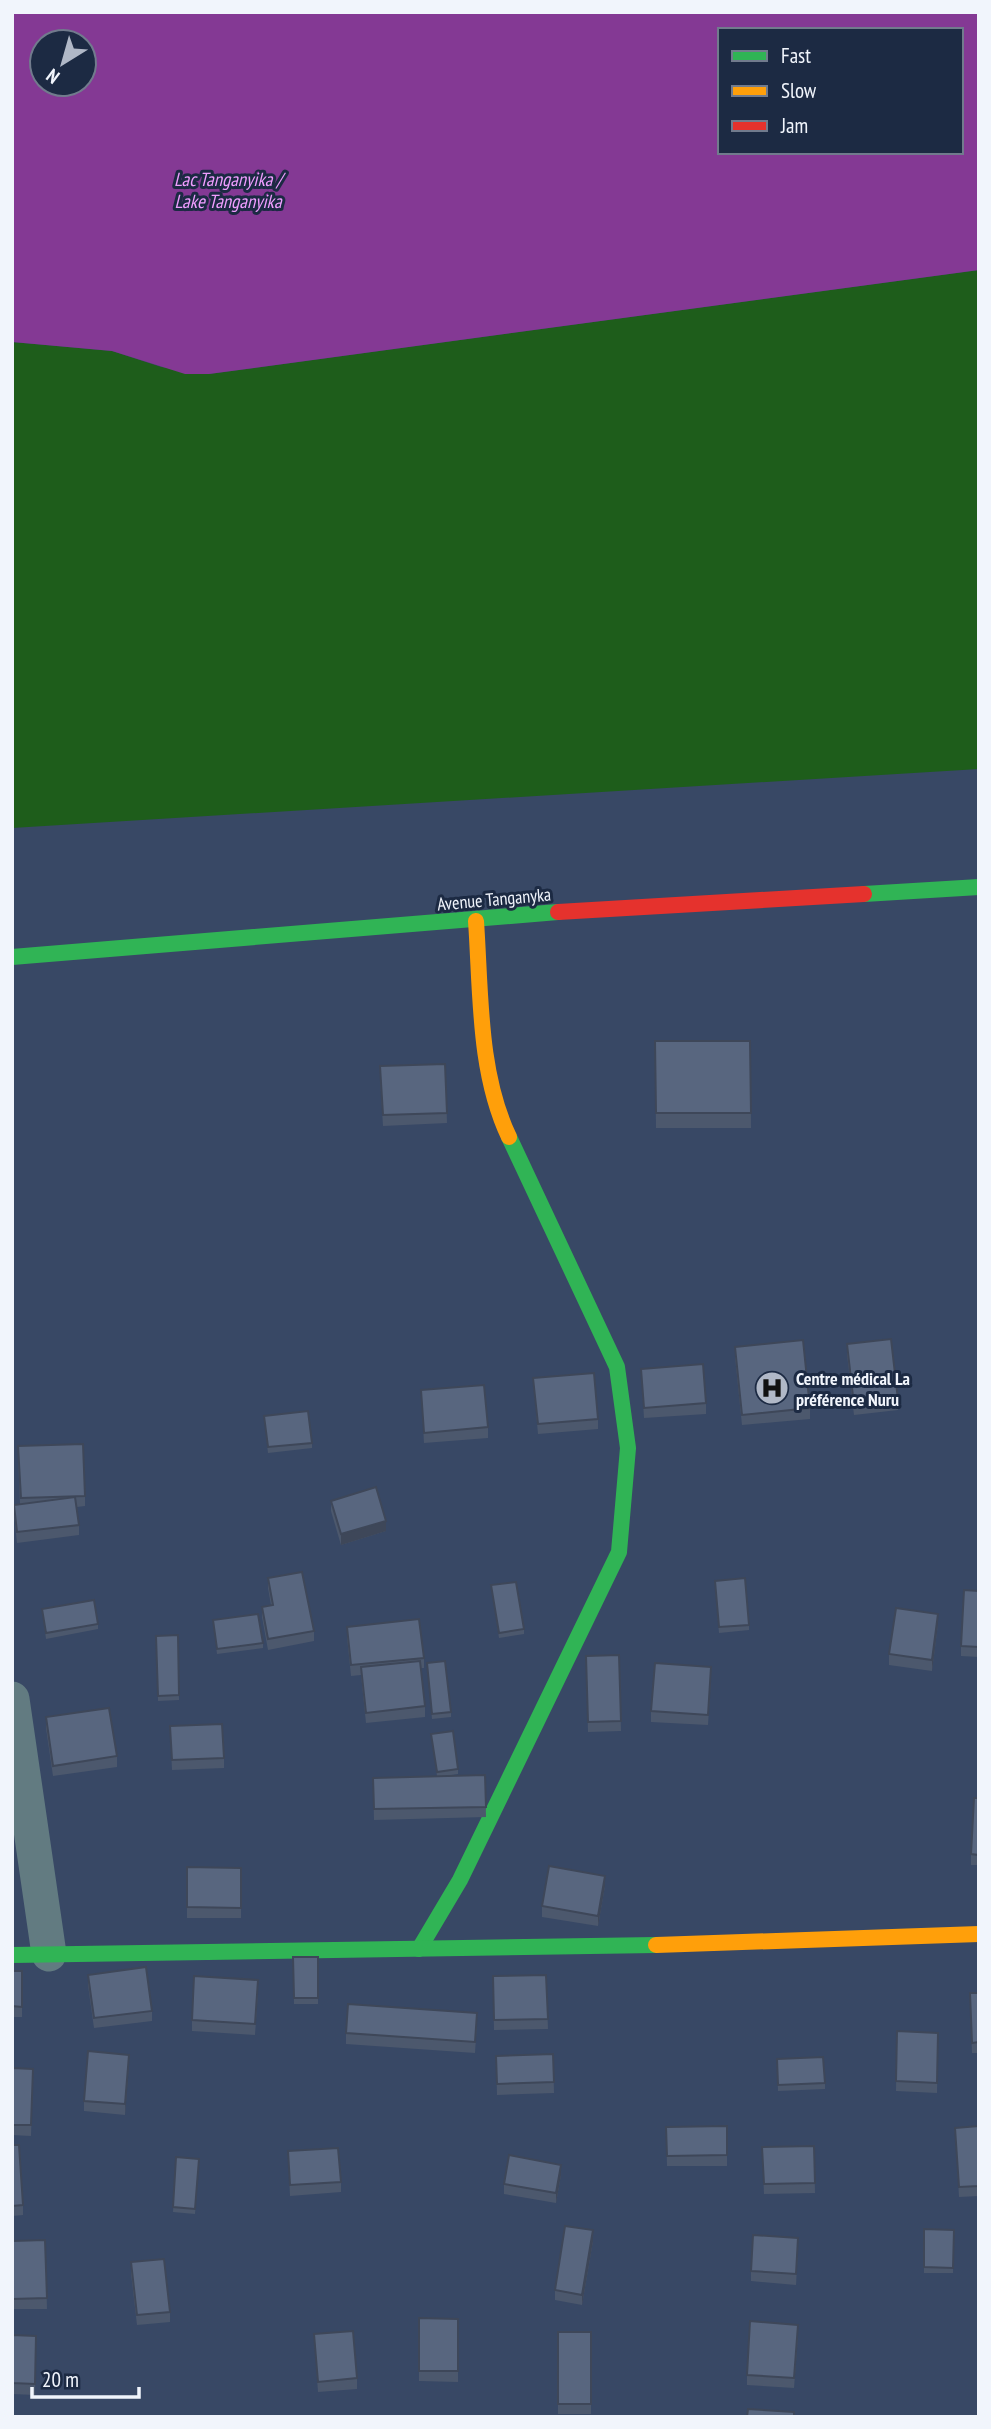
<svg xmlns="http://www.w3.org/2000/svg" width="991" height="2429" font-family="'PT Sans Narrow',sans-serif">
<rect width="100%" height="100%" fill="#384865"/>
<!-- green -->
<path fill="#1e5d1b" d="M 979,270 L 979,769 L 12,828 L 12,342 L 112,351 L 161,367 L 209,374 Z"/>
<!-- water -->
<path fill="#843994" fill-rule="evenodd" d="M 12,12 L 979,12 L 979,270 L 209,374 L 185,374 L 112,351 L 12,342 ZM 720,30 L 961,30 L 961,152 L 720,152 ZM 42,42 L 84,42 L 84,84 L 42,84 Z"/>
<g fill="none" stroke-linecap="round" stroke-linejoin="round">
<!-- street -->
<path stroke="#627b81" stroke-width="35" d="M 12,1699 L 49,1954"/>
<!-- fast -->
<g stroke="#30b455" stroke-width="16">
<path d="M 864,894 L 979,887"/>
<path d="M 12,957 L 558,912"/>
<path d="M 419,1949 L 460,1880 L 619,1552 L 628,1448 L 617,1367 L 509,1137"/>
<path d="M 12,1955 L 656,1945"/>
</g>
<!-- slow -->
<g stroke="#ff9f0a" stroke-width="16">
<path d="M 476,921 C 481,992 478,1072 509,1137"/>
<path d="M 656,1945 L 979,1934"/>
</g>
<!-- jam -->
<path stroke="#e5322d" stroke-width="16" d="M 558,912 L 864,894"/>
</g>
<!-- wall -->
<g fill="#4c586d">
<path d="M 655,1041 L 750,1041 L 751,1128 L 656,1128 Z"/>
<path d="M 445,1064 L 447,1123 L 383,1126 L 380,1076 Z"/>
<path d="M 847,1344 L 898,1400 L 898,1410 L 854,1415 L 847,1354 Z"/>
<path d="M 735,1347 L 810,1408 L 810,1419 L 742,1425 L 735,1357 Z"/>
<path d="M 641,1369 L 706,1403 L 706,1414 L 644,1418 Z"/>
<path d="M 533,1378 L 598,1419 L 598,1429 L 538,1434 Z"/>
<path d="M 421,1390 L 488,1427 L 488,1438 L 424,1443 Z"/>
<path d="M 264,1416 L 312,1443 L 312,1448 L 268,1453 Z"/>
<path d="M 18,1457 L 85,1496 L 85,1506 L 77,1507 L 79,1525 L 79,1535 L 17,1543 L 14,1515 L 14,1505 L 20,1504 Z"/>
<path d="M 331,1501 L 386,1531 L 341,1545 L 331,1511 Z"/>
<path d="M 268,1578 L 314,1631 L 314,1641 L 268,1650 L 262,1617 L 262,1607 L 271,1605 L 268,1588 Z"/>
<path d="M 491,1585 L 524,1629 L 524,1634 L 499,1638 Z"/>
<path d="M 715,1586 L 749,1625 L 749,1630 L 719,1633 Z"/>
<path d="M 979,1591 L 979,1657 L 961,1656 L 961,1646 Z"/>
<path d="M 42,1609 L 98,1624 L 98,1629 L 46,1639 Z"/>
<path d="M 213,1620 L 263,1643 L 263,1648 L 217,1654 Z"/>
<path d="M 938,1624 L 932,1671 L 889,1665 L 889,1654 Z"/>
<path d="M 347,1627 L 424,1658 L 424,1668 L 421,1668 L 425,1706 L 425,1717 L 366,1723 L 361,1675 L 351,1676 L 347,1637 Z"/>
<path d="M 178,1635 L 179,1700 L 158,1701 L 156,1636 Z"/>
<path d="M 619,1655 L 621,1731 L 588,1732 L 586,1656 Z"/>
<path d="M 427,1663 L 451,1712 L 451,1717 L 432,1719 Z"/>
<path d="M 711,1677 L 708,1725 L 651,1722 L 651,1711 Z"/>
<path d="M 46,1717 L 117,1756 L 117,1767 L 53,1776 L 46,1728 Z"/>
<path d="M 170,1726 L 224,1758 L 224,1768 L 172,1770 Z"/>
<path d="M 431,1734 L 458,1769 L 458,1774 L 445,1776 L 485,1775 L 486,1817 L 374,1820 L 373,1778 L 437,1776 Z"/>
<path d="M 979,1798 L 979,1865 L 971,1865 L 971,1854 Z"/>
<path d="M 187,1867 L 241,1868 L 241,1918 L 187,1918 Z"/>
<path d="M 605,1886 L 598,1926 L 542,1917 L 542,1906 Z"/>
<path d="M 293,1957 L 318,1957 L 318,2004 L 294,2004 Z"/>
<rect x="12" y="1971" width="10" height="46"/>
<path d="M 88,1975 L 152,2011 L 152,2021 L 94,2028 L 88,1985 Z"/>
<path d="M 546,1975 L 548,2029 L 494,2030 L 493,1976 Z"/>
<path d="M 258,1991 L 255,2035 L 192,2031 L 192,2020 Z"/>
<path d="M 979,1993 L 979,2053 L 972,2053 L 970,2004 Z"/>
<path d="M 477,2023 L 475,2053 L 346,2044 L 346,2033 Z"/>
<path d="M 897,2031 L 938,2033 L 937,2093 L 896,2091 Z"/>
<path d="M 553,2054 L 554,2093 L 497,2095 L 496,2056 Z"/>
<path d="M 777,2059 L 825,2083 L 825,2089 L 778,2091 Z"/>
<path d="M 129,2065 L 125,2115 L 84,2111 L 84,2101 Z"/>
<path d="M 12,2068 L 33,2069 L 31,2136 L 12,2135 Z"/>
<path d="M 727,2126 L 727,2166 L 667,2166 L 666,2127 Z"/>
<path d="M 979,2126 L 979,2196 L 959,2197 L 955,2128 Z"/>
<path d="M 12,2145 L 23,2205 L 23,2215 L 12,2216 Z"/>
<path d="M 814,2146 L 815,2193 L 764,2194 L 762,2147 Z"/>
<path d="M 288,2151 L 341,2182 L 341,2192 L 290,2196 Z"/>
<path d="M 176,2157 L 199,2159 L 195,2214 L 173,2212 Z"/>
<path d="M 561,2175 L 556,2203 L 504,2194 L 504,2184 Z"/>
<path d="M 924,2229 L 954,2230 L 953,2273 L 924,2273 Z"/>
<path d="M 45,2240 L 47,2309 L 12,2309 L 12,2241 Z"/>
<path d="M 593,2241 L 582,2305 L 555,2300 L 555,2290 Z"/>
<path d="M 798,2249 L 796,2285 L 751,2281 L 751,2271 Z"/>
<path d="M 131,2262 L 170,2312 L 170,2322 L 137,2325 L 131,2273 Z"/>
<path d="M 419,2318 L 458,2319 L 458,2382 L 419,2381 Z"/>
<rect x="558" y="2332" width="33" height="82"/>
<path d="M 314,2334 L 357,2378 L 357,2389 L 318,2392 Z"/>
<path d="M 12,2335 L 36,2336 L 35,2395 L 12,2394 Z"/>
<path d="M 798,2335 L 794,2388 L 747,2385 L 747,2375 Z"/>
</g>
<!-- shaded-wall -->
<g fill="#3e4759">
<path d="M 386,1521 L 386,1531 L 341,1545 L 341,1534 Z"/>
<path d="M 938,1614 L 938,1624 L 932,1671 L 932,1660 Z"/>
<path d="M 605,1876 L 605,1886 L 598,1926 L 598,1916 Z"/>
<path d="M 129,2055 L 129,2065 L 125,2115 L 125,2104 Z"/>
<path d="M 561,2165 L 561,2175 L 556,2203 L 556,2193 Z"/>
<path d="M 593,2230 L 593,2241 L 582,2305 L 582,2295 Z"/>
</g>
<!-- building -->
<g fill="#58667f" stroke="#3e4759" stroke-width="2">
<path d="M 655,1041 L 750,1041 L 751,1113 L 656,1113 Z"/>
<path d="M 445,1064 L 447,1113 L 383,1115 L 380,1066 Z"/>
<path d="M 891,1339 L 898,1400 L 854,1405 L 847,1344 Z"/>
<path d="M 803,1340 L 810,1408 L 742,1415 L 735,1347 Z"/>
<path d="M 703,1364 L 706,1403 L 644,1408 L 641,1369 Z"/>
<path d="M 594,1373 L 598,1419 L 538,1424 L 533,1378 Z"/>
<path d="M 484,1385 L 488,1427 L 424,1433 L 421,1390 Z"/>
<path d="M 308,1411 L 312,1443 L 268,1447 L 264,1416 Z"/>
<path d="M 83,1444 L 85,1496 L 21,1498 L 18,1446 Z"/>
<path d="M 376,1487 L 386,1521 L 341,1534 L 331,1501 Z"/>
<path d="M 75,1497 L 79,1525 L 17,1532 L 14,1505 Z"/>
<path d="M 302,1572 L 314,1631 L 268,1639 L 262,1607 L 273,1605 L 268,1578 Z"/>
<path d="M 745,1578 L 749,1625 L 719,1627 L 715,1581 Z"/>
<path d="M 516,1582 L 524,1629 L 499,1633 L 491,1585 Z"/>
<path d="M 964,1590 L 979,1591 L 979,1647 L 961,1646 Z"/>
<path d="M 94,1600 L 98,1624 L 46,1633 L 42,1609 Z"/>
<path d="M 896,1608 L 938,1614 L 932,1660 L 889,1654 Z"/>
<path d="M 258,1614 L 263,1643 L 217,1649 L 213,1620 Z"/>
<path d="M 419,1619 L 424,1658 L 351,1665 L 347,1627 Z"/>
<path d="M 178,1635 L 179,1695 L 158,1696 L 156,1636 Z"/>
<path d="M 619,1655 L 621,1721 L 588,1722 L 586,1656 Z"/>
<path d="M 420,1661 L 425,1706 L 366,1713 L 361,1667 Z"/>
<path d="M 445,1661 L 451,1712 L 432,1714 L 427,1663 Z"/>
<path d="M 655,1663 L 711,1667 L 708,1715 L 651,1711 Z"/>
<path d="M 109,1708 L 117,1756 L 53,1766 L 46,1717 Z"/>
<path d="M 222,1724 L 224,1758 L 172,1760 L 170,1726 Z"/>
<path d="M 453,1731 L 458,1769 L 437,1772 L 431,1734 Z"/>
<path d="M 485,1775 L 486,1807 L 374,1809 L 373,1778 Z"/>
<path d="M 974,1798 L 979,1798 L 979,1855 L 971,1854 Z"/>
<path d="M 549,1866 L 605,1876 L 598,1916 L 542,1906 Z"/>
<path d="M 187,1867 L 241,1868 L 241,1908 L 187,1907 Z"/>
<path d="M 293,1957 L 318,1957 L 318,1998 L 294,1998 Z"/>
<path d="M 146,1967 L 152,2011 L 94,2018 L 88,1975 Z"/>
<path d="M 12,1971 L 22,1971 L 22,2007 L 12,2006 Z"/>
<path d="M 546,1975 L 548,2019 L 494,2020 L 493,1976 Z"/>
<path d="M 194,1976 L 258,1980 L 255,2024 L 192,2020 Z"/>
<path d="M 970,1993 L 979,1993 L 979,2042 L 972,2043 Z"/>
<path d="M 348,2004 L 477,2013 L 475,2042 L 346,2033 Z"/>
<path d="M 897,2031 L 938,2033 L 937,2083 L 896,2081 Z"/>
<path d="M 88,2051 L 129,2055 L 125,2104 L 84,2101 Z"/>
<path d="M 553,2054 L 554,2082 L 497,2084 L 496,2056 Z"/>
<path d="M 823,2057 L 825,2083 L 778,2085 L 777,2059 Z"/>
<path d="M 12,2068 L 33,2069 L 31,2125 L 12,2125 Z"/>
<path d="M 727,2126 L 727,2155 L 667,2156 L 666,2127 Z"/>
<path d="M 979,2126 L 979,2186 L 959,2187 L 955,2128 Z"/>
<path d="M 12,2145 L 19,2145 L 23,2205 L 12,2206 Z"/>
<path d="M 814,2146 L 815,2183 L 764,2184 L 762,2147 Z"/>
<path d="M 338,2148 L 341,2182 L 290,2185 L 288,2151 Z"/>
<path d="M 509,2155 L 561,2165 L 556,2193 L 504,2184 Z"/>
<path d="M 176,2157 L 199,2159 L 195,2209 L 173,2207 Z"/>
<path d="M 565,2226 L 593,2230 L 582,2295 L 555,2290 Z"/>
<path d="M 924,2229 L 954,2230 L 953,2268 L 924,2267 Z"/>
<path d="M 753,2235 L 798,2238 L 796,2274 L 751,2271 Z"/>
<path d="M 45,2240 L 47,2298 L 12,2299 L 12,2241 Z"/>
<path d="M 164,2259 L 170,2312 L 137,2315 L 131,2262 Z"/>
<path d="M 419,2318 L 458,2319 L 458,2371 L 419,2371 Z"/>
<path d="M 750,2321 L 798,2325 L 794,2378 L 747,2375 Z"/>
<path d="M 353,2331 L 357,2378 L 318,2382 L 314,2334 Z"/>
<rect x="558" y="2332" width="33" height="72"/>
<path d="M 12,2335 L 36,2336 L 35,2384 L 12,2383 Z"/>
<path d="M 748,2409 L 794,2412 L 794,2417 L 747,2417 Z"/>
</g>
<!-- icons -->
<defs>
<symbol id="hospital-disc" viewBox="-11 -11 22 22"><circle r="9.5" fill="#b0b8c7" stroke="#1c2a43"/><path d="M-5-5h3v3.5h4V-5h3V5h-3V1.5h-4V5h-3Z" fill="#111"/></symbol>
</defs>
<g fill-rule="evenodd">
<use href="#hospital-disc" x="753" y="1369" width="38" height="38"/>
</g>
<g text-anchor="middle" dominant-baseline="central" stroke-width="6" stroke-linejoin="round" paint-order="stroke">
<!-- street labels -->
<g font-size="18" fill="#f1f5fc" stroke="#1c2a43">
<text transform="translate(494 899) rotate(-5)">Avenue Tanganyka</text>
</g>
<!-- poi labels -->
<g font-size="18" font-weight="bold" fill="#f1f5fc" stroke="#1c2a43" text-anchor="start">
<text x="796" y="1378">Centre médical La<tspan x="796" dy="21">préférence Nuru</tspan></text>
</g>
<!-- water labels -->
<g font-size="19" font-style="italic" fill="#f09dff" stroke="#1c2a43">
<text x="228" y="179">Lac Tanganyika /<tspan x="228" dy="22">Lake Tanganyika</tspan></text>
</g>
</g>
<!-- border -->
<rect width="991" height="2429" fill="none" stroke="#f1f5fc" stroke-width="28"/>
<!-- legend -->
<rect x="718" y="28" width="245" height="126" fill="#1c2a43" stroke="#717b8d" stroke-width="2"/>
<rect x="732" y="51" width="35" height="10" fill="#30b455" stroke="#717b8d" stroke-width="2"/>
<text x="781" y="63" font-size="21" fill="#f1f5fc">Fast</text>
<rect x="732" y="86" width="35" height="10" fill="#ff9f0a" stroke="#717b8d" stroke-width="2"/>
<text x="781" y="98" font-size="21" fill="#f1f5fc">Slow</text>
<rect x="732" y="121" width="35" height="10" fill="#e5322d" stroke="#717b8d" stroke-width="2"/>
<text x="781" y="133" font-size="21" fill="#f1f5fc">Jam</text>
<!-- north arrow -->
<g transform="translate(63 63) rotate(217)"><circle r="33" fill="#1c2a43" stroke="#717b8d" stroke-width="2"/>
<path d="M0-5L12 26L0 18L-12 26Z" fill="#b0b8c7"/>
<text y="-10" font-size="19" font-weight="bold" text-anchor="middle" fill="#f1f5fc">N</text>
</g>
<!-- scale -->
<path d="M32 2387v10h107v-10" fill="none" stroke="#f1f5fc" stroke-width="3.5"/>
<text x="42" y="2387" font-size="21" fill="#f1f5fc" stroke="#1c2a43" stroke-width="5" paint-order="stroke">20 m</text>
</svg>
